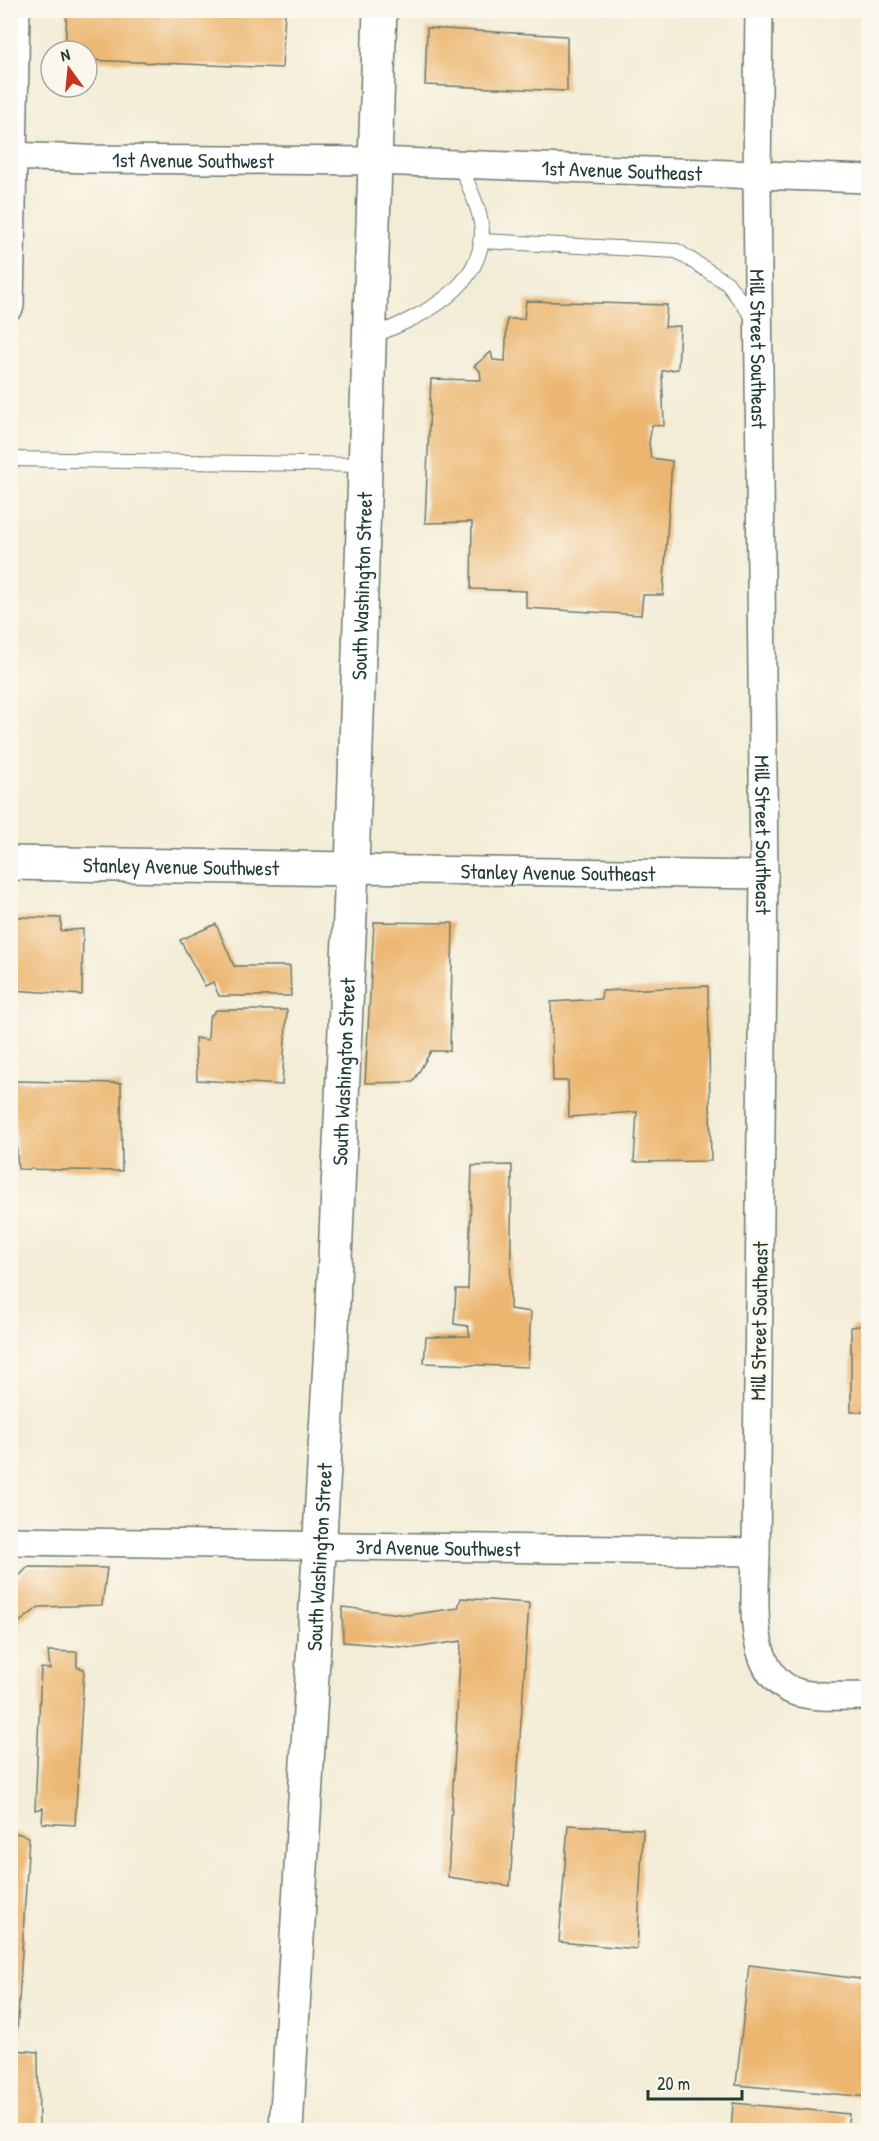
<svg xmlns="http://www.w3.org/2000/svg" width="879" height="2141" font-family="'Patrick Hand',sans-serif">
<rect width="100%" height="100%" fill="#fbf7ec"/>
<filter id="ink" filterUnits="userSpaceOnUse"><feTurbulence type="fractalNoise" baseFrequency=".0167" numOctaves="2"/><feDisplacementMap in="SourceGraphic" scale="12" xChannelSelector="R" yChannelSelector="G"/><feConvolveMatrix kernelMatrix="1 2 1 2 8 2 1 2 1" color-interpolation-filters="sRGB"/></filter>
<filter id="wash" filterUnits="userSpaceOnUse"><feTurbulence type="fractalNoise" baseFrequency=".008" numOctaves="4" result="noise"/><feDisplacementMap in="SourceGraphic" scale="24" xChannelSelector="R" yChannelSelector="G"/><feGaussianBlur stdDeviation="1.35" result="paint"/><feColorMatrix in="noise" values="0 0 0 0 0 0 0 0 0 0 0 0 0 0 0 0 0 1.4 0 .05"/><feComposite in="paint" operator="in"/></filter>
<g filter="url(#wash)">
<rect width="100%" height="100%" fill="#f3edd7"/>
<g id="blocks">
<!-- building -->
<g fill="#ecb66f">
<path d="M 67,10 L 285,10 L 282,68 L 87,60 L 87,51 L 65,51 Z"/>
<path d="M 427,28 L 567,36 L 567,91 L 425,85 Z"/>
<path d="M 526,301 L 667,305 L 665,327 L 680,326 L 678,369 L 662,371 L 664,426 L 652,425 L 649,443 L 651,458 L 672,461 L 663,595 L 643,595 L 641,615 L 526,608 L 526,591 L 471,589 L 472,522 L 425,523 L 431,379 L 481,380 L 480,371 L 474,366 L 491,352 L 493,360 L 505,361 L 507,319 L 524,319 Z"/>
<path d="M 10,917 L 61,918 L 61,931 L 83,929 L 82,995 L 13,990 Z"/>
<path d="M 374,922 L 453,923 L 450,1051 L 431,1051 L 413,1082 L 365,1083 Z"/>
<path d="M 216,924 L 234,966 L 290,966 L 291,996 L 219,996 L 213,982 L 205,986 L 180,940 Z"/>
<path d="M 708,986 L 711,1161 L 634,1162 L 637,1112 L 569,1117 L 568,1081 L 553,1081 L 551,1002 L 601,999 L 602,991 Z"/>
<path d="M 216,1010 L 287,1010 L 282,1085 L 197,1080 L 195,1038 L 208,1040 L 209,1018 Z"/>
<path d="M 12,1081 L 121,1083 L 122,1171 L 18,1169 Z"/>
<path d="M 512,1165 L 510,1309 L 531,1312 L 528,1367 L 424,1363 L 426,1337 L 470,1336 L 468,1326 L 454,1324 L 456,1289 L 468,1289 L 472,1166 Z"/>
<path d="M 868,1325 L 868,1412 L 851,1412 L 851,1327 Z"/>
<path d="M 28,1567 L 107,1568 L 102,1605 L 39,1607 L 17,1624 L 12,1745 L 10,1745 L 10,1585 Z"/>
<path d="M 461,1598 L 529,1603 L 510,1886 L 448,1877 L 461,1641 L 414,1648 L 343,1642 L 342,1607 L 408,1615 L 458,1608 Z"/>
<path d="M 48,1651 L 77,1652 L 77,1667 L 84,1669 L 75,1825 L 42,1823 L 43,1808 L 35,1810 L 41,1668 L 50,1669 Z"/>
<path d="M 568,1825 L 643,1829 L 637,1949 L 559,1942 Z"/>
<path d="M 10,1831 L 29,1837 L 16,2050 L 38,2052 L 39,2130 L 10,2130 Z"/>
<path d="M 749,1965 L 868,1980 L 868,2097 L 736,2085 Z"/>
<path d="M 733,2103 L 849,2114 L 847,2130 L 731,2130 Z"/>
</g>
</g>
</g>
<g filter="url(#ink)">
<use href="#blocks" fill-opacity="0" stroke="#697b6d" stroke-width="1.5"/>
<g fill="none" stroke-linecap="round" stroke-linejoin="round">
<defs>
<g id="service">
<path d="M 480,241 L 677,251 L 727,283 L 756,321"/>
<path d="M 370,337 C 415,319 480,292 482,234 C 482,211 468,186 460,164"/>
<path d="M 10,459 L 365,465"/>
</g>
<g id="minor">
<path id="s1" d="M 759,10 L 757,176 L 764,875 L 756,1552 C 756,1596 744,1677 799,1693 C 819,1698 848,1696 868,1696"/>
<path id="s2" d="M 10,156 L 86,159 L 374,161 L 868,179"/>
<path d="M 10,306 L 16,10"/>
<path id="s3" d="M 352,869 L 764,875"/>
<path id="s4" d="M 10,1541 L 756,1552"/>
</g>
<g id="tertiary">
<path id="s5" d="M 10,863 L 352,869"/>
<path id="s6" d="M 286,2130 L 332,1327 L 352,869 L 380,10"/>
</g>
</defs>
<!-- service casing -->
<use href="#service" stroke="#697b6d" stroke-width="16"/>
<!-- minor casing -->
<use href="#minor" stroke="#697b6d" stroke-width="30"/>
<!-- tertiary casing -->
<use href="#tertiary" stroke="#697b6d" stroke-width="36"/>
<!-- service -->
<use href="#service" stroke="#fff" stroke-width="14"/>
<!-- minor -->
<use href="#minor" stroke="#fff" stroke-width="27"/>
<!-- tertiary -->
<use href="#tertiary" stroke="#fff" stroke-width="33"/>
</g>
</g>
<g text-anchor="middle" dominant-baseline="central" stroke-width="5" stroke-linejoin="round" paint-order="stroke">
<!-- street labels -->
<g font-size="21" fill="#1f3d34" stroke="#fbf7ec">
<text stroke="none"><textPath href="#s2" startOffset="183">1st Avenue Southwest</textPath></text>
<text stroke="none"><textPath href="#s2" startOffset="612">1st Avenue Southeast</textPath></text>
<text stroke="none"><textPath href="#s1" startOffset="339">Mill Street Southeast</textPath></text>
<text stroke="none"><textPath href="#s6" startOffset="1546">South Washington Street</textPath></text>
<text stroke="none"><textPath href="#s1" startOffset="825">Mill Street Southeast</textPath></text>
<text stroke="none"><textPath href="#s5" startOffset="171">Stanley Avenue Southwest</textPath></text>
<text stroke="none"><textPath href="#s3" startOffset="206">Stanley Avenue Southeast</textPath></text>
<text stroke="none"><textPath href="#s6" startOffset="1060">South Washington Street</textPath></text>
<text transform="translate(759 1321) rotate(-89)">Mill Street Southeast</text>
<text stroke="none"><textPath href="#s4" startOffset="428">3rd Avenue Southwest</textPath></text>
<text stroke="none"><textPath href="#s6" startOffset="574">South Washington Street</textPath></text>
</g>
</g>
<!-- margin -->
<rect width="879" height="2141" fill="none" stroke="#fbf7ec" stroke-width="36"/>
<!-- north arrow -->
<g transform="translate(69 69) rotate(345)"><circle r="28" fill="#fbf7ec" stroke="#a3ada2" stroke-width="1.5"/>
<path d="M0-4.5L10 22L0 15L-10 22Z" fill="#c8321e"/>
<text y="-9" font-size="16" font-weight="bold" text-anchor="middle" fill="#1f3d34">N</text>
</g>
<!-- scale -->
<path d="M648 2090v9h94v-9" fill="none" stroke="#1f3d34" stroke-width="3"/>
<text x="657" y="2090" font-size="18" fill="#1f3d34" stroke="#fbf7ec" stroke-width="4.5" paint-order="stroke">20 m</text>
</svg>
